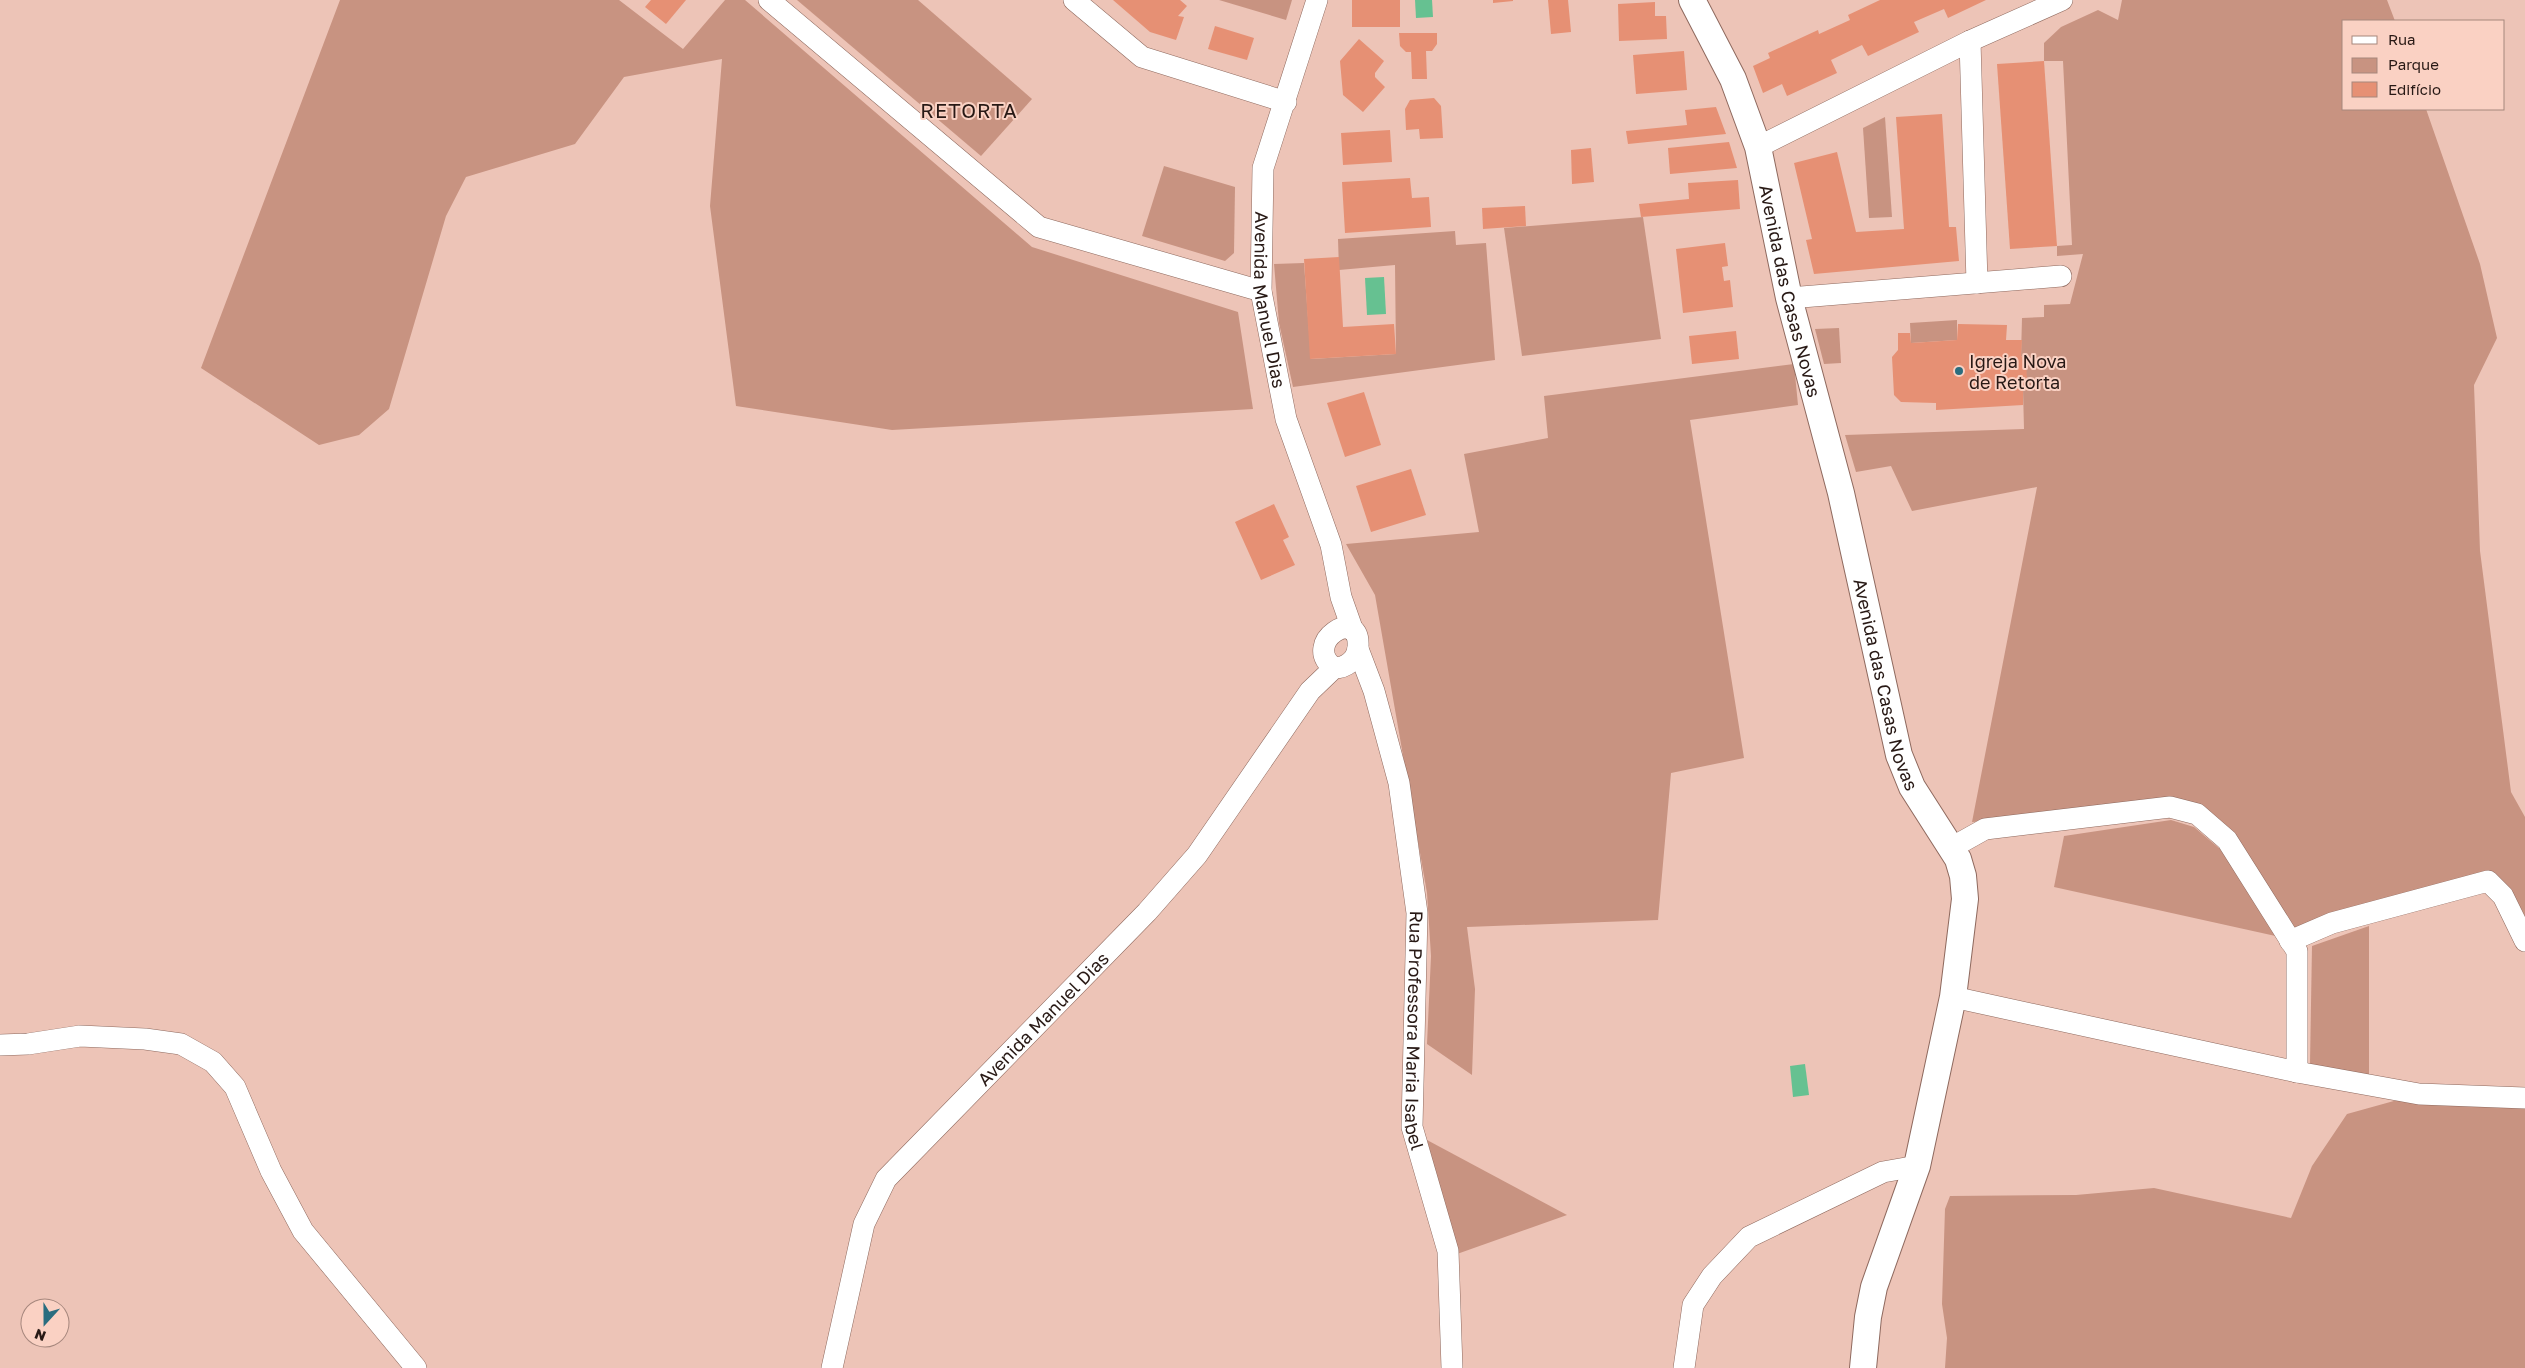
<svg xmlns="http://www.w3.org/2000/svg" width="2525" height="1368" font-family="'Golos Text',sans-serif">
<rect width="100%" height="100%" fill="#edc4b7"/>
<!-- green -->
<g fill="#c89381">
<path d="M 340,0 L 619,0 L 683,49 L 725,0 L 745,0 L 1032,247 L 1238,312 L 1253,409 L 892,430 L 736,406 L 710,206 L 722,59 L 624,77 L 575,144 L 466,177 L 446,216 L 389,409 L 359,435 L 319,445 L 201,368 Z"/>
<path d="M 797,0 L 918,0 L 1032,99 L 981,156 Z"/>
<path d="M 1219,0 L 1292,0 L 1286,20 Z"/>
<path d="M 2122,0 L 2387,0 L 2395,21 L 2344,21 L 2344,109 L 2426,109 L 2480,264 L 2497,338 L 2474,385 L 2480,551 L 2511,792 L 2525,817 L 2525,941 L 2488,881 L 2290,941 L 2228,840 L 2163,808 L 1972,822 L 2037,487 L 1912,511 L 1891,466 L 1856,472 L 1845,435 L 2024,429 L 2023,389 L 2026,361 L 2021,356 L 2022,318 L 2044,317 L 2044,305 L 2070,304 L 2083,254 L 2057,256 L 2057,246 L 2072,245 L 2063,61 L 2044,61 L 2044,43 L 2061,27 L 2098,10 L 2118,20 Z"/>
<path d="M 1885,117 L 1892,217 L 1869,218 L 1863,128 Z"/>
<path d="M 1164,166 L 1235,187 L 1234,253 L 1225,261 L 1142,236 Z"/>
<path d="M 1643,217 L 1661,339 L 1522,356 L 1504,228 Z"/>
<path d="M 1455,231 L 1456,245 L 1486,243 L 1495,360 L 1293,387 L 1279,323 L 1274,264 L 1304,263 L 1311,359 L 1396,354 L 1395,265 L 1339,270 L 1338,239 Z"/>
<path d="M 1957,320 L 1957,340 L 1911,343 L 1910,323 Z"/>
<path d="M 1839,328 L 1841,363 L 1824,364 L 1815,329 Z"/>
<path d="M 1794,364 L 1798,405 L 1690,420 L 1744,758 L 1671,773 L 1658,920 L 1467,927 L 1475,989 L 1472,1075 L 1427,1044 L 1431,956 L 1427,893 L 1375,595 L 1346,544 L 1479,532 L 1464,454 L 1548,438 L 1544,396 Z"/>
<path d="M 2171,820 L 2194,827 L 2220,849 L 2280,937 L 2054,887 L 2064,836 Z"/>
<path d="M 2369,926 L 2369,1079 L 2310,1064 L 2312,946 Z"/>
<path d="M 2419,1094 L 2525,1098 L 2525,1368 L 1945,1368 L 1947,1338 L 1942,1304 L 1945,1209 L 1950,1196 L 2076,1195 L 2154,1188 L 2291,1218 L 2312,1166 L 2347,1114 Z"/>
<path d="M 1427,1140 L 1567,1215 L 1457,1254 Z"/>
</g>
<!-- water -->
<g fill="#66c191">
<path d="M 1415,0 L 1432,0 L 1433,17 L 1416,18 Z"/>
<path d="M 1384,277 L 1386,314 L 1367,315 L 1365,278 Z"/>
<path d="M 1805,1064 L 1809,1095 L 1793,1097 L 1790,1066 Z"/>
</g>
<!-- building -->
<g fill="#e69074">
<path d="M 651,0 L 686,0 L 666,24 L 645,7 Z"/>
<path d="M 1113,0 L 1180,0 L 1187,6 L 1178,16 L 1184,17 L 1176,40 L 1150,32 Z"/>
<rect x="1352" y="0" width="48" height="27"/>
<path d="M 1493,0 L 1513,0 L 1513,1 L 1493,3 Z"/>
<path d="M 1548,0 L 1568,0 L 1571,32 L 1551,34 Z"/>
<path d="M 1880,0 L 1986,0 L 1948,18 L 1944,9 L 1914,22 L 1919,32 L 1868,56 L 1862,45 L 1831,60 L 1837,73 L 1787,96 L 1782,84 L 1763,93 L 1753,66 L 1770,58 L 1768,53 L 1818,30 L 1819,34 L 1850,20 L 1848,15 Z"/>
<path d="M 1655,2 L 1655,16 L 1666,16 L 1667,39 L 1619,41 L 1618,4 Z"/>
<path d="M 1215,26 L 1254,38 L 1247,60 L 1208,49 Z"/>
<path d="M 1399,33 L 1437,33 L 1437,44 L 1432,51 L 1426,51 L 1427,79 L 1412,79 L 1411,52 L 1406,52 L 1400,46 Z"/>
<path d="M 1359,39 L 1384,61 L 1375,73 L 1375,77 L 1385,87 L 1363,112 L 1343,95 L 1340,61 Z"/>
<path d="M 1684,51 L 1687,90 L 1636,94 L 1633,55 Z"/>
<path d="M 2044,61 L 2057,246 L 2010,249 L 1997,64 Z"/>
<path d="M 1434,98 L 1441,106 L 1443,138 L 1420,139 L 1419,129 L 1406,130 L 1405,109 L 1410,100 Z"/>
<path d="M 1716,107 L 1726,134 L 1628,144 L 1626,131 L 1687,125 L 1685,110 Z"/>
<path d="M 1942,114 L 1949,227 L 1956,227 L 1959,261 L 1814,274 L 1806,240 L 1812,239 L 1794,163 L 1837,152 L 1856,232 L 1904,229 L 1896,117 Z"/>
<path d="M 1390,130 L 1392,162 L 1343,165 L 1341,133 Z"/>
<path d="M 1729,142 L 1737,168 L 1670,174 L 1668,148 Z"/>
<path d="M 1591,148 L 1594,182 L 1572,184 L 1571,150 Z"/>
<path d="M 1410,178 L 1412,198 L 1429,197 L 1431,227 L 1345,233 L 1342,182 Z"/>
<path d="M 1738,180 L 1740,209 L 1641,217 L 1639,204 L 1689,199 L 1688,183 Z"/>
<path d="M 1525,206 L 1526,226 L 1483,229 L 1482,208 Z"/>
<path d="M 1725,243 L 1728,266 L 1722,267 L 1724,281 L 1730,280 L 1733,307 L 1683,313 L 1676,249 Z"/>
<path d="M 1339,257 L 1343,327 L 1394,324 L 1396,354 L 1310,359 L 1304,259 Z"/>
<path d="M 1958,324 L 2007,325 L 2006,340 L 2022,340 L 2021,356 L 2026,361 L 2027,380 L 2023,389 L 2023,405 L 1936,410 L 1936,403 L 1901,402 L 1894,395 L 1892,357 L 1898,350 L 1898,333 L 1910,333 L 1911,343 L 1957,340 Z"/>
<path d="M 1736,331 L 1739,359 L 1692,364 L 1689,336 Z"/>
<path d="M 1364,392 L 1381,445 L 1345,457 L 1327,403 Z"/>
<path d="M 1411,469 L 1426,515 L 1371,532 L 1356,486 Z"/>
<path d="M 1274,504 L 1289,537 L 1283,540 L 1295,565 L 1261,580 L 1235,522 Z"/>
</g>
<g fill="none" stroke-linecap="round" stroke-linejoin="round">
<defs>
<g id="minor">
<path d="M 769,0 L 1039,227 L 1261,291"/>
<path d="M 1074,0 L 1142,57 L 1286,102"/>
<path id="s1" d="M 1317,0 L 1263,168 L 1261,291 L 1286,419 L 1331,545 L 1341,597 L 1353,631"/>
<path d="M 1970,41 L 1977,283"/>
<path d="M 1758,147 L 1970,41 L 2062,0"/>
<path d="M 1789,298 L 2061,276"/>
<path id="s2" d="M 1358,649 L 1374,691 L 1399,783 L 1417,913 L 1412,1127 L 1448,1251 L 1452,1368"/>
<path d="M 1951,848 L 1985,829 L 2170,807 L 2197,814 L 2227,840 L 2297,951 L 2297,1072"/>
<path d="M 2290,941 L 2332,923 L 2488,881 L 2503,896 L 2525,941"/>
<path d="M 1953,997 L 2297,1072 L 2419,1094 L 2525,1098"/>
<path d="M 0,1045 L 28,1044 L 80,1036 L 145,1039 L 181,1044 L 213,1062 L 235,1087 L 271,1171 L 303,1231 L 416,1368"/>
<path id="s3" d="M 832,1368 L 864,1224 L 886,1179 L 1147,912 L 1197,855 L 1310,691 L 1334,668 C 1346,668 1357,660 1358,647 C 1361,604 1300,643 1334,668"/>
<path d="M 1684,1368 L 1693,1305 L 1712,1276 L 1749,1237 L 1883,1172 L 1917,1166"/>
</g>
<g id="tertiary">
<path id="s4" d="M 1692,0 L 1733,79 L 1758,147 L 1789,298 L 1841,493 L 1899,755 L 1912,787 L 1958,859 L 1963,876 L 1965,899 L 1953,997 L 1917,1166 L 1874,1287 L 1868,1317 L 1863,1368"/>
</g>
</defs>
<!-- minor casing -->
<use href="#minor" stroke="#8e695e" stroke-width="22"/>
<!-- tertiary casing -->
<use href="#tertiary" stroke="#8e695e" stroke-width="28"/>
<!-- minor -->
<use href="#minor" stroke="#fff" stroke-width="21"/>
<!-- tertiary -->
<use href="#tertiary" stroke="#fff" stroke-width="26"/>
</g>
<!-- markers -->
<circle fill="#2a6d7f" stroke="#fad1c3" stroke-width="2" cx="1959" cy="371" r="5"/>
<g text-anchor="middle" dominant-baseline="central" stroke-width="4" stroke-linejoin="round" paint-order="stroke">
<!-- street labels -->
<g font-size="18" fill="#281915" stroke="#fad1c3">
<text stroke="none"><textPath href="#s4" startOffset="309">Avenida das Casas Novas</textPath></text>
<text stroke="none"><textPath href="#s1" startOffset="309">Avenida Manuel Dias</textPath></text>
<text stroke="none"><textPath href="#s4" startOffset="714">Avenida das Casas Novas</textPath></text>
<text stroke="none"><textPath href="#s3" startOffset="422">Avenida Manuel Dias</textPath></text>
<text stroke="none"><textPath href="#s2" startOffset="389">Rua Professora Maria Isabel</textPath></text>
</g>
<!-- poi labels -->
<g font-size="18" fill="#281915" stroke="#fad1c3" text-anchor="start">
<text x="1969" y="361">Igreja Nova<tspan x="1969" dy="21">de Retorta</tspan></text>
</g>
<!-- quarter labels -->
<g font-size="20" letter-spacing="1" fill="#281915" stroke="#fad1c3">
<text x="969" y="110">RETORTA</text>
</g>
</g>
<!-- legend -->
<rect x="2342" y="20" width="162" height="90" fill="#fad1c3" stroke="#a6877d"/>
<rect x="2352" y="36" width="25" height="8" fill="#ffffff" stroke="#a6877d"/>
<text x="2388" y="45" font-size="15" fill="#281915">Rua</text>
<rect x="2352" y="58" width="25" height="15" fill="#c89381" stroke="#a6877d"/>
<text x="2388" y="70" font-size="15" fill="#281915">Parque</text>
<rect x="2352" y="82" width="25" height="15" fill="#e69074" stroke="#a6877d"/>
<text x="2388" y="95" font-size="15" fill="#281915">Edifício</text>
<!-- north arrow -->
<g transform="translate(45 1323) rotate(201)"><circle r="24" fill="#fad1c3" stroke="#a6877d"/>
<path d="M0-4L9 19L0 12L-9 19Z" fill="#2a6d7f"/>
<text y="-8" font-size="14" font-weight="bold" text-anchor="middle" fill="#281915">N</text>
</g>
</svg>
